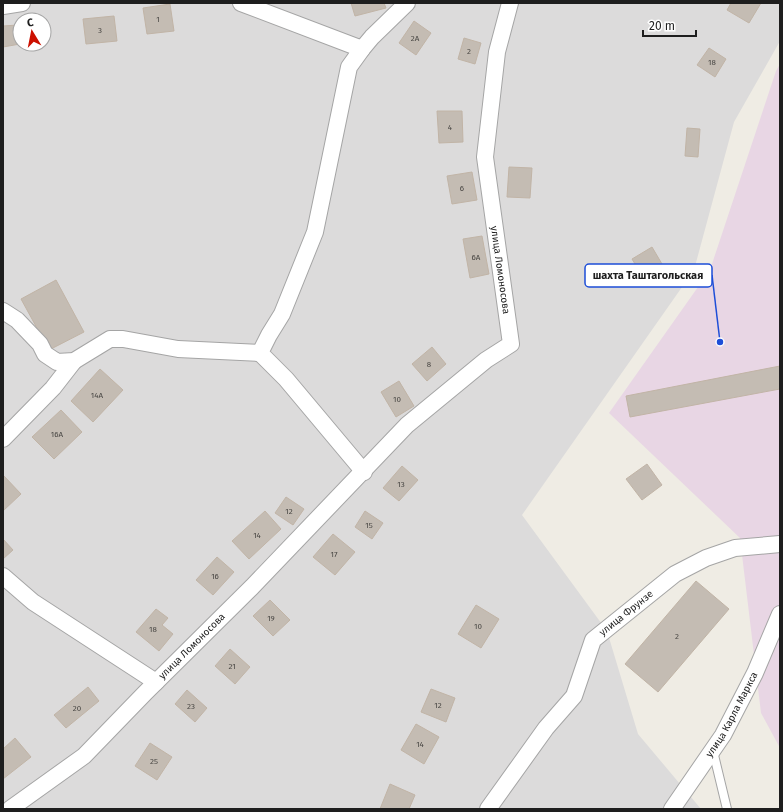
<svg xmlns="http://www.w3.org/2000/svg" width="783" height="812" font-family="'Fira Sans',sans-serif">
<rect width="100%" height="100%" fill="#efece4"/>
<!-- residential -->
<path fill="#dcdbdb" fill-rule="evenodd" d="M 3,3 L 780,3 L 780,41 L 734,122 L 694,270 L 522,515 L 607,631 L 638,734 L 701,809 L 3,809 ZM 20,20 L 44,20 L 44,44 L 20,44 Z"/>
<!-- industrial -->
<path fill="#e8d6e4" d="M 780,64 L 780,748 L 761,713 L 740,538 L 609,413 L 710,270 L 776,71 Z"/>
<!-- building -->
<g fill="#c4bcb3" stroke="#c1b4a6">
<path d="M 351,3 L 384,3 L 386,8 L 355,16 Z"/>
<path d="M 731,3 L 761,3 L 749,23 L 727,10 Z"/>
<path d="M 170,4 L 174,31 L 147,34 L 143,8 Z"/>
<path d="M 114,16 L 117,41 L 86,44 L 83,19 Z"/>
<path d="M 414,21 L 431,33 L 416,55 L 399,43 Z"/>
<path d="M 18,25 L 20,44 L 3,47 L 3,26 Z"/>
<path d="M 464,38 L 481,43 L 475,64 L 458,59 Z"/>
<path d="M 709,48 L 726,59 L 715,77 L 697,65 Z"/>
<path d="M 437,111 L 462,111 L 463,142 L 439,143 Z"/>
<path d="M 687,128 L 700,129 L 698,157 L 685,156 Z"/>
<path d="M 509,167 L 532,168 L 530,198 L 507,197 Z"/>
<path d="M 472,172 L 477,200 L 452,204 L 447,176 Z"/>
<path d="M 482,236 L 489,274 L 470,278 L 463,239 Z"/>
<path d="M 652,247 L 662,264 L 643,277 L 632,259 Z"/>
<path d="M 56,280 L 84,332 L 49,350 L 21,299 Z"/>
<path d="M 432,347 L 446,364 L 427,381 L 412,364 Z"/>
<path d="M 780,366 L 780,389 L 630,417 L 626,396 Z"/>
<path d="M 100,369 L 123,390 L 93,422 L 71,401 Z"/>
<path d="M 399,381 L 414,406 L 396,417 L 381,392 Z"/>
<path d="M 61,410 L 82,432 L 54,459 L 32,437 Z"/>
<path d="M 647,464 L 662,485 L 642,500 L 626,479 Z"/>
<path d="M 402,466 L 418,480 L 399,501 L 383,488 Z"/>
<path d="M 3,476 L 4,476 L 21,494 L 3,511 Z"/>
<path d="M 286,497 L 304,509 L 293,525 L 275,513 Z"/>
<path d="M 265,511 L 281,529 L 249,559 L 232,541 Z"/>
<path d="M 365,511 L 383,523 L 372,539 L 355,527 Z"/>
<path d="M 333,534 L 355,552 L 335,575 L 313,557 Z"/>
<path d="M 3,539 L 13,550 L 3,559 Z"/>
<path d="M 217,557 L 234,572 L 213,595 L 196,580 Z"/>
<path d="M 696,581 L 729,609 L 658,692 L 625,664 Z"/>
<path d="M 270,600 L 290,620 L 273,636 L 253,616 Z"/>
<path d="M 476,605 L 499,619 L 481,648 L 458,634 Z"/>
<path d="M 156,609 L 168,618 L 162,625 L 173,634 L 159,651 L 136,632 Z"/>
<path d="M 230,649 L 250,667 L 235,684 L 215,666 Z"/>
<path d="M 88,687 L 99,701 L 66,728 L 54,715 Z"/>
<path d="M 431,689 L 455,698 L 446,722 L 421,712 Z"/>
<path d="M 187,690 L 207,708 L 195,722 L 175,704 Z"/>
<path d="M 416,724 L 439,737 L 424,764 L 401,750 Z"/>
<path d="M 15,738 L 31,757 L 3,779 L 3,749 Z"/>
<path d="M 150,743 L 172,757 L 157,780 L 135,766 Z"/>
<path d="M 390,784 L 415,795 L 409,809 L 380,809 Z"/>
</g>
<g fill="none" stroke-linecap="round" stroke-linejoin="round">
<defs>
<path id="service" d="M 713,751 L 727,809"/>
<g id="minor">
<path d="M 241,3 L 362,49 L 372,37 L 407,3"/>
<path d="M 3,6 L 22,3"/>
<path d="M 362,49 L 349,67 L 315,232 L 282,314 L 269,335 L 260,353 L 286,379 L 364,472"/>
<path d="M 3,311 L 17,320 L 40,344 L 45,354 L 57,362 L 74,361 L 110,339 L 123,339 L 178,349 L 260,353"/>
<path d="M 3,439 L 53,388 L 74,361"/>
<path d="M 3,576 L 33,602 L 156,682"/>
<path id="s1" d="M 10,809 L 84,756 L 145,693 L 252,587 L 407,425 L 486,360 L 511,344 L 485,157 L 497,52 L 510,3"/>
<path id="s2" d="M 488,809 L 546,728 L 574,696 L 593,640 L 675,574 L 706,558 L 735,548 L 780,544"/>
<path id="s3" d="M 672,809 L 723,735 L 755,673 L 780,614"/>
</g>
</defs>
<!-- service casing -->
<use href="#service" stroke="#a5a5a5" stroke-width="10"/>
<!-- minor casing -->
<use href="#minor" stroke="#a5a5a5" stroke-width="18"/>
<!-- service -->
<use href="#service" stroke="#fff" stroke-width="8"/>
<!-- minor -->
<use href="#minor" stroke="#fff" stroke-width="16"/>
</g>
<g text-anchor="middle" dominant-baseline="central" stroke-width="3" stroke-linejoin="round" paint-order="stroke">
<!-- number labels -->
<g font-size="8" fill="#484643">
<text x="158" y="19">1</text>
<text x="100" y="30">3</text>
<text x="415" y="38">2А</text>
<text x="469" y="51">2</text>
<text x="712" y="62">18</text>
<text x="450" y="127">4</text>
<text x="462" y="188">6</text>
<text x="476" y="257">6А</text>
<text x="429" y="364">8</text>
<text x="97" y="395">14А</text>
<text x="397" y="399">10</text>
<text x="57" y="434">16А</text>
<text x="401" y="484">13</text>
<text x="289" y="511">12</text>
<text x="369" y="525">15</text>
<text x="257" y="535">14</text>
<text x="334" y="554">17</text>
<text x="215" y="576">16</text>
<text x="271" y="618">19</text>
<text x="478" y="626">10</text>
<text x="153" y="629">18</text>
<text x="677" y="636">2</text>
<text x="232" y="666">21</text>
<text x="438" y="705">12</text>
<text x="191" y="706">23</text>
<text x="77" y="708">20</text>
<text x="420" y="744">14</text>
<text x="154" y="761">25</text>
</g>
<!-- street labels -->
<g font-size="10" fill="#1e1e1e" stroke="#fff">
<text transform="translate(500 270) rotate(82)">улица Ломоносова</text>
<text stroke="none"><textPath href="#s2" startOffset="244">улица Фрунзе</textPath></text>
<text stroke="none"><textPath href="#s1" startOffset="245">улица Ломоносова</textPath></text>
<text stroke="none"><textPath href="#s3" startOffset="112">улица Карла Маркса</textPath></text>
</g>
</g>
<!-- callouts -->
<path fill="none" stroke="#1d4ed8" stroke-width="1.5" d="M720 342L712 275"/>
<circle fill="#1d4ed8" stroke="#fff" stroke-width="1.5" cx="720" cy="342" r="4"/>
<rect fill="#fff" stroke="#1d4ed8" stroke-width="1.5" x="585" y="264" width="127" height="23" rx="4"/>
<g font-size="11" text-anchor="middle" font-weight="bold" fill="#1e1e1e">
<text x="648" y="279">шахта Таштагольская</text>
</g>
<!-- border -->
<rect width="783" height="812" fill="none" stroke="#1e1e1e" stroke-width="8"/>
<!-- north arrow -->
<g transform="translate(32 32) rotate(350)"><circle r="19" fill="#ffffff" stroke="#a5a5a5"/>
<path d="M0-3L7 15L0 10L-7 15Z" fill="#cc1000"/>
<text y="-6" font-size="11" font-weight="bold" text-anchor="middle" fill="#1e1e1e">С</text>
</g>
<!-- scale -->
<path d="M643 30v6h53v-6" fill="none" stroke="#1e1e1e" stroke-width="2"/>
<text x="649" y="30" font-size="12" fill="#1e1e1e" stroke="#ffffff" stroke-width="3" paint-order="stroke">20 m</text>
</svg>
